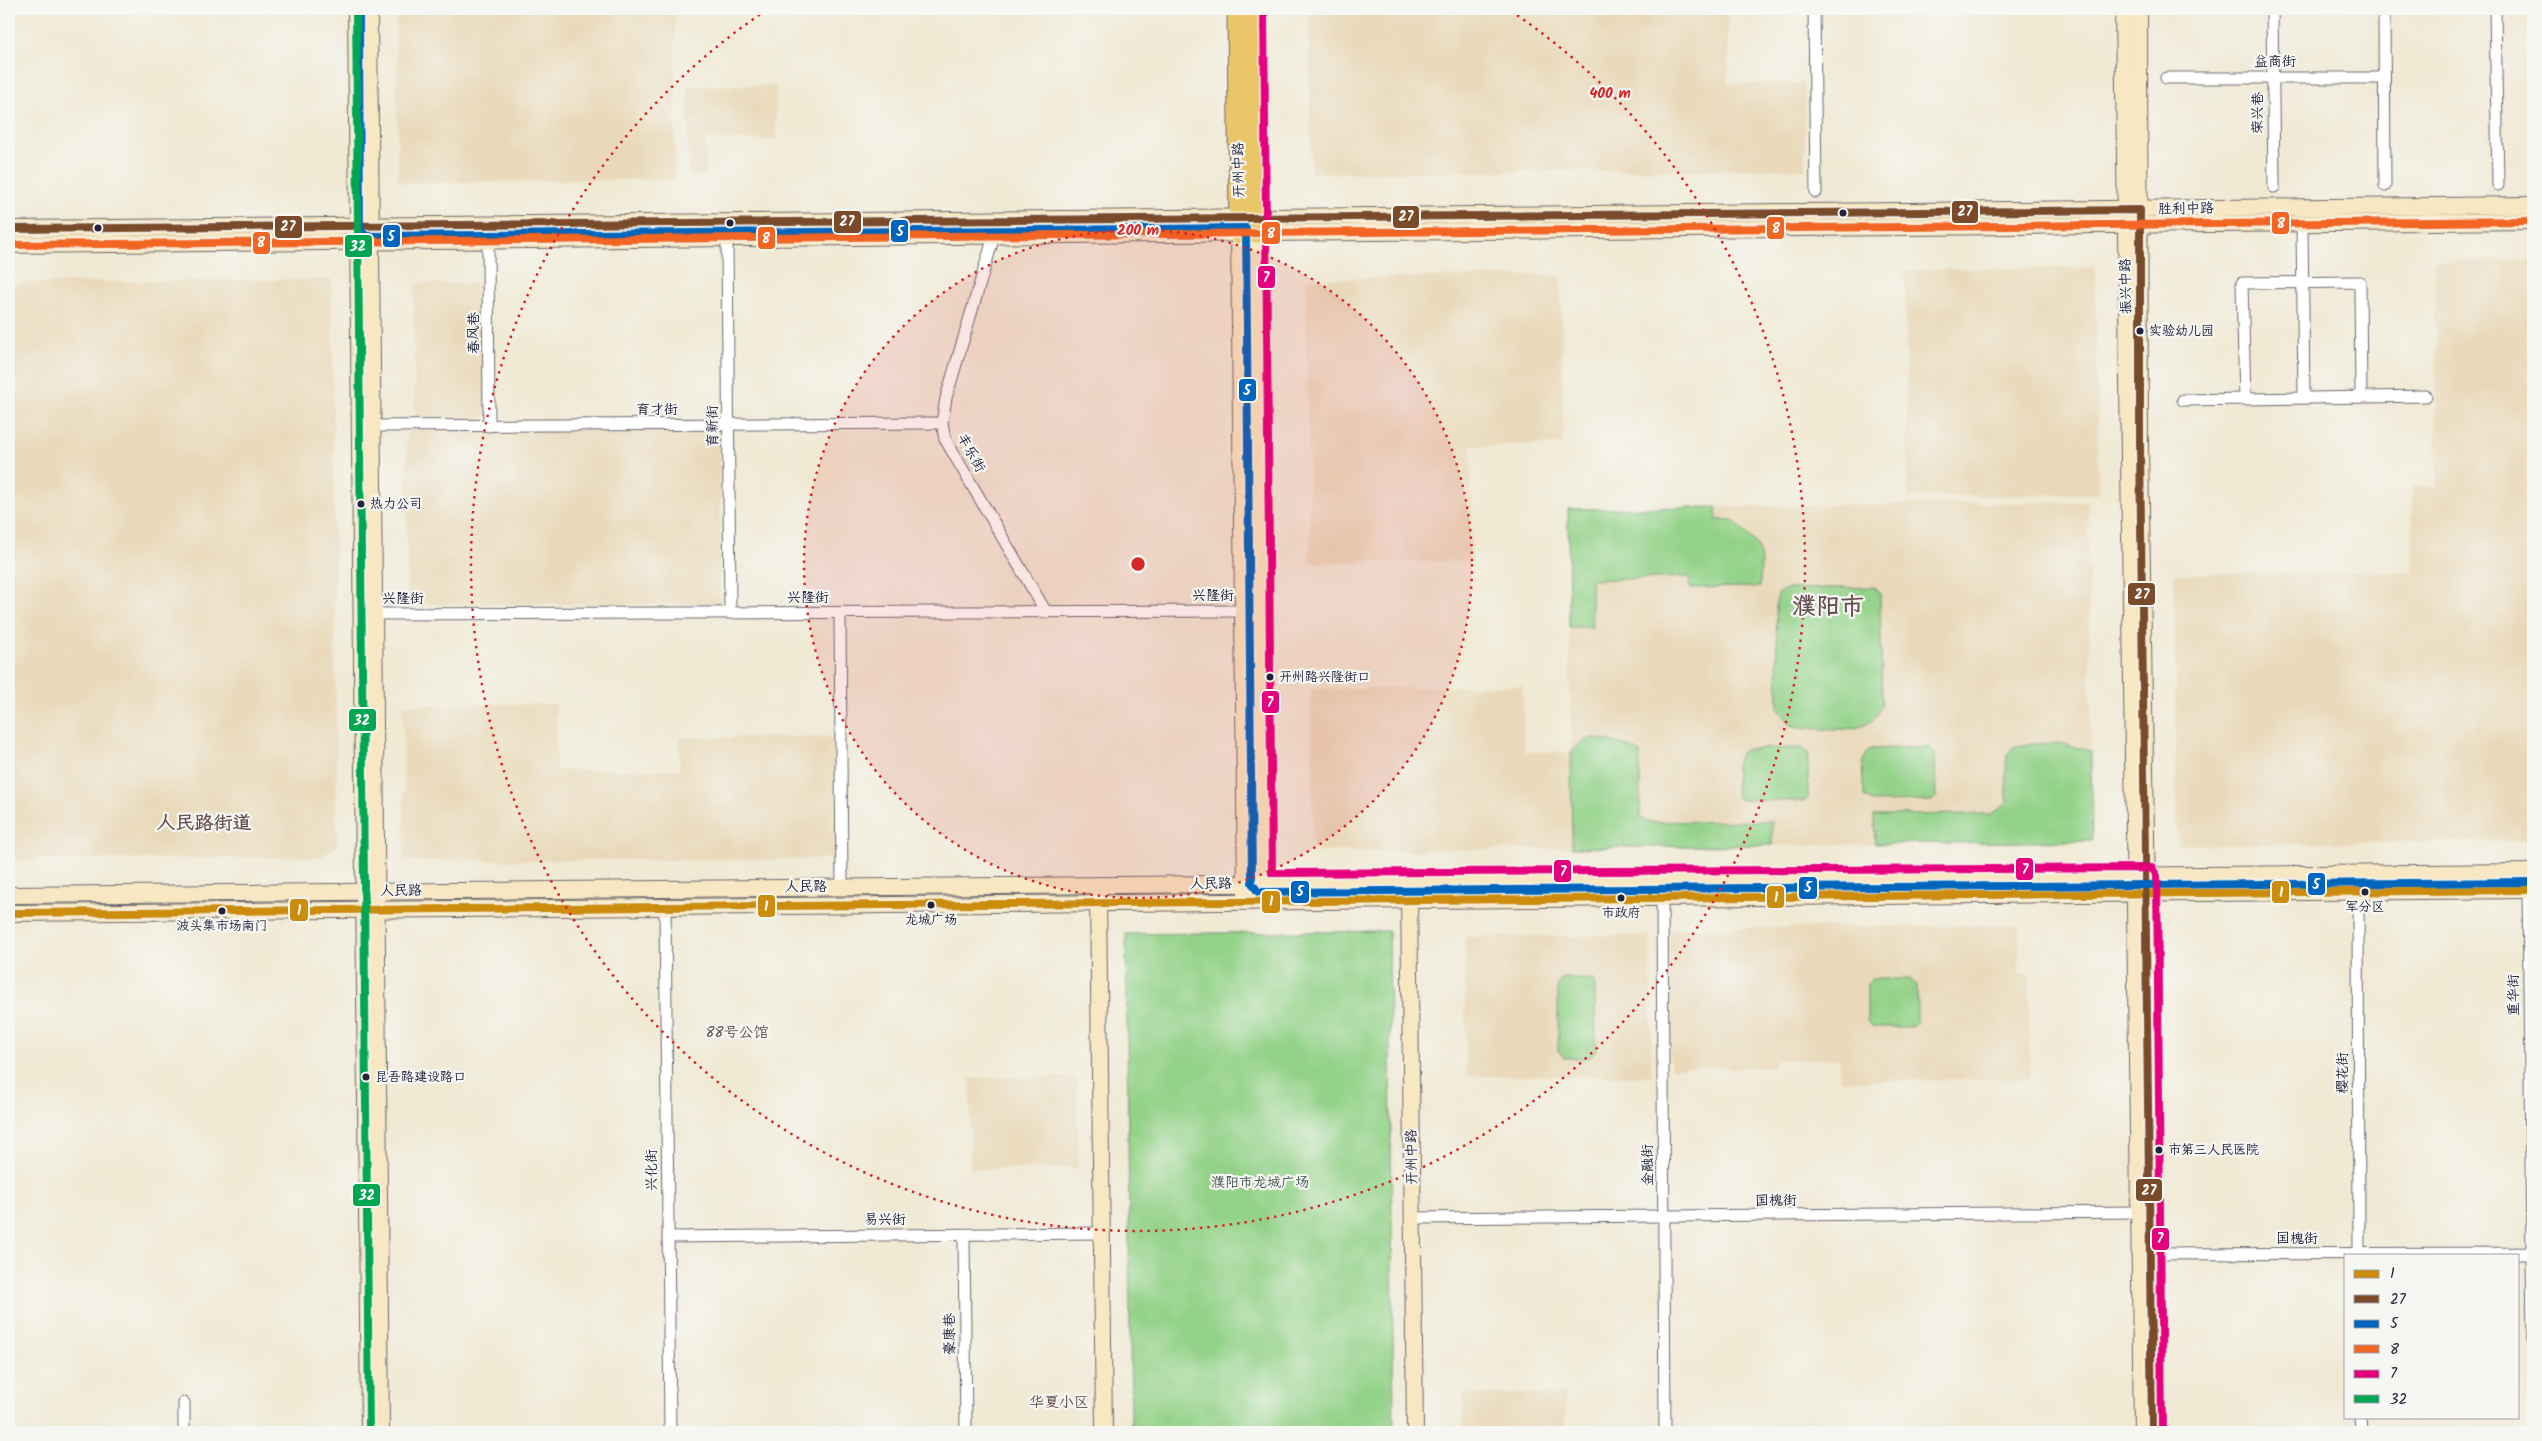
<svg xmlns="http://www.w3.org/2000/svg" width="2542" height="1441" font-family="Kalam,'LXGW WenKai TC',sans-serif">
<rect width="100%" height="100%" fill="#f6f6f2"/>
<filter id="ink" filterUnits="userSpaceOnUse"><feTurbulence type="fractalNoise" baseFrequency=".02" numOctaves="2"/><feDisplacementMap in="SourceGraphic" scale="10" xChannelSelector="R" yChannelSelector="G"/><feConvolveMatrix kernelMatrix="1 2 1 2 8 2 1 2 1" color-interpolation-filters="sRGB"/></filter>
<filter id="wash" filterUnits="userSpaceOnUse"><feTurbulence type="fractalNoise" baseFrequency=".0096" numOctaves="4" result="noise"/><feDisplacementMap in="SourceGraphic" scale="20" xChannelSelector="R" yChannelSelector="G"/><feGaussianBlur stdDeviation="1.12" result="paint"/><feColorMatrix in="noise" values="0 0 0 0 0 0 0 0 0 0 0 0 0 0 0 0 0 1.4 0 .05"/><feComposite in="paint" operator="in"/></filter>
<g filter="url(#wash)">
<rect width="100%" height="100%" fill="#f0e9d4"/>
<!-- built -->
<g fill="#e9d9ba">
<path d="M 396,9 L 675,9 L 675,179 L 398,183 Z"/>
<path d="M 1309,9 L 1728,9 L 1728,84 L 1804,83 L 1805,169 L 1311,173 Z"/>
<path d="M 776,85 L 776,140 L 706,140 L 706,175 L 688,176 L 688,86 Z"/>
<path d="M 2533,260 L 2533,841 L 2177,845 L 2174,574 L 2413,572 L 2412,487 L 2437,487 L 2435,261 Z"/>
<path d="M 2095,267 L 2099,494 L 1908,497 L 1905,270 Z"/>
<path d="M 1561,275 L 1563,444 L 1471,446 L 1472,561 L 1310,563 L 1306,279 Z"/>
<path d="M 332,279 L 337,846 L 322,857 L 9,860 L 9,283 Z"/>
<path d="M 484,283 L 485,419 L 415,420 L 414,284 Z"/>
<rect x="407" y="429" width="313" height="175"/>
<path d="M 2088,502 L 2092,841 L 1313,852 L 1311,689 L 1523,686 L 1524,752 L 1571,752 L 1568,509 Z"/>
<path d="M 556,704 L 556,770 L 679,770 L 680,738 L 837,737 L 837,859 L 404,861 L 403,705 Z"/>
<path d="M 2019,925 L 2019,974 L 2029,974 L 2030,1079 L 1840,1081 L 1839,1059 L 1774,1060 L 1774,1067 L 1670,1068 L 1669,929 Z"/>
<path d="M 1650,935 L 1652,1076 L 1466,1076 L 1465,937 Z"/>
<path d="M 1077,1077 L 1078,1168 L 970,1169 L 970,1078 Z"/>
<path d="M 1463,1394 L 1565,1394 L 1566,1432 L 1463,1432 Z"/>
</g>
<!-- green -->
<g fill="#93d288" stroke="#5a7a62">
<path d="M 1716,507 L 1717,520 L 1733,520 L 1757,545 L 1761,559 L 1760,587 L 1690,588 L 1689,577 L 1591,580 L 1592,627 L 1569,627 L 1568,509 Z"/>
<path d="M 1874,587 L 1880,594 L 1882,702 C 1880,711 1875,720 1867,724 C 1854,732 1806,730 1791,725 L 1778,708 L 1776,603 L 1778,594 L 1785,589 Z"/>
<path d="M 1594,738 C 1605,740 1633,746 1640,753 L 1640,815 L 1645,822 L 1772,821 L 1772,845 L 1572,848 L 1571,752 L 1581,742 Z"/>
<path d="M 2060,743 L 2091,751 L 2092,841 L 1875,844 L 1874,815 L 1990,814 L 2000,809 L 2007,802 C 2006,741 1998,745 2060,743 Z"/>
<path d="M 1929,747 L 1935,753 L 1936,797 L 1932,801 L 1872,802 L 1864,797 C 1864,784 1858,757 1870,749 Z"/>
<path d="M 1802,748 L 1808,753 L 1808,798 L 1804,801 L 1740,800 L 1737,797 C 1737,781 1731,759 1746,749 Z"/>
<path d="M 1389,931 L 1394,1432 L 1131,1432 L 1126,934 Z"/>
<path d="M 1564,978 L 1593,980 L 1595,986 L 1596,1050 L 1589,1058 L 1564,1058 L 1558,1050 L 1558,986 L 1560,980 Z"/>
<path d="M 1872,979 L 1910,979 L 1917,985 L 1917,1022 L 1912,1027 L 1873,1027 L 1867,1021 L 1867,983 Z"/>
</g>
</g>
<g filter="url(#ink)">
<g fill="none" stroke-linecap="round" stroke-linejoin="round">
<defs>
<g id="street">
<path d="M 1814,9 L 1816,192"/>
<path d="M 2272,9 L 2274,187"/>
<path d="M 2384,9 L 2385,186"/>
<path d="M 2495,9 L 2498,185"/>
<path d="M 2166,78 L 2384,78"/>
<path d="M 2302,223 L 2304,398"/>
<path d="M 994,236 L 946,398 L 942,423 L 945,439 L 1046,612"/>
<path d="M 727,239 L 730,613"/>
<path d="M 488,241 L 489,426"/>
<path d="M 2245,399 L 2242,283 L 2360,282 L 2361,397"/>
<path d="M 2183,400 L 2426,396"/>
<path d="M 372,426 L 942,423"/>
<path d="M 840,613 L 842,887"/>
<path d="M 373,614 L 1243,611"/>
<path d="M 2528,890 L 2533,1339"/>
<path d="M 2358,892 L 2359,1255"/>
<path d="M 1662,898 L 1665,1432"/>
<path d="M 665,907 L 670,1432"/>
<path d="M 1413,1218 L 2139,1212"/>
<path d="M 964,1235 L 966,1432"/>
<path d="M 668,1237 L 1102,1233"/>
<path d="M 2151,1254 L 2527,1253 L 2533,1250"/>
<path d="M 2360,1417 L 2361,1432"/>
<path d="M 184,1432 L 184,1403"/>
</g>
<g id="secondary">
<path d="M 356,9 L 369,1432"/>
<path d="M 369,9 L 381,1432"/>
<path d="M 2123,9 L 2142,1432"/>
<path d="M 2139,9 L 2140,444 L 2148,964"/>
<path d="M 9,229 L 2533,205"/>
<path d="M 1256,233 L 1263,894"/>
<path d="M 1239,234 L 1246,894"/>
<path d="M 9,245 L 2533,221"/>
<path d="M 1409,890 L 1415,1432"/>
<path d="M 1098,892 L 1104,1432"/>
<path d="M 9,895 L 2533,872"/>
<path d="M 9,913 L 2533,890"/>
</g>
<g id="primary">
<path d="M 1237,9 L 1239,234"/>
<path d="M 1254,9 L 1256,233"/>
</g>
</defs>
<!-- street casing -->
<use href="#street" stroke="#6a6871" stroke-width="13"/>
<!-- secondary casing -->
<use href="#secondary" stroke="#6a6871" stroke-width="18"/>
<!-- primary casing -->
<use href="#primary" stroke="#6a6871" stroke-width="21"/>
<!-- street -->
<use href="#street" stroke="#fff" stroke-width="11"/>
<!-- secondary -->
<use href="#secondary" stroke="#f7e8c3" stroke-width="16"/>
<!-- primary -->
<use href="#primary" stroke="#ebc669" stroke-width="19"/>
<defs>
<path id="bus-1" d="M 9,913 L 2533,890"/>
<path id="bus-2" d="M 9,229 L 2140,210 L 2140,444 L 2152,1432"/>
<path id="bus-3" d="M 359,9 L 360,226 L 362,232 L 367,236 L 1246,228 L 1252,883 L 1258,892 L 2533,882"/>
<path id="bus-4" d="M 9,245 L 2533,221"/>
<path id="bus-5" d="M 1264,9 L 1272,873 L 2152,868 L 2157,876 L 2162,1432"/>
<path id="bus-6" d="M 356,9 L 369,1432"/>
</defs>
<!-- bus-1 casing -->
<use href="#bus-1" stroke="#f6f6f2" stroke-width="11"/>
<!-- bus-2 casing -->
<use href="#bus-2" stroke="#f6f6f2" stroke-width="11"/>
<!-- bus-3 casing -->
<use href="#bus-3" stroke="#f6f6f2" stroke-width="11"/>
<!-- bus-4 casing -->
<use href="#bus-4" stroke="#f6f6f2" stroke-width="11"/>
<!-- bus-5 casing -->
<use href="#bus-5" stroke="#f6f6f2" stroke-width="11"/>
<!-- bus-6 casing -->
<use href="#bus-6" stroke="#f6f6f2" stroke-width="11"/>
<!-- bus-1 -->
<use href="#bus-1" stroke="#cc8c0c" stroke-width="8"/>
<!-- bus-2 -->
<use href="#bus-2" stroke="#7a4b2a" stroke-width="8"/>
<!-- bus-3 -->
<use href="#bus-3" stroke="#0065bd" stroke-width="8"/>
<!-- bus-4 -->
<use href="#bus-4" stroke="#f26522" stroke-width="8"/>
<!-- bus-5 -->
<use href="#bus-5" stroke="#e5007d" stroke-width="8"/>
<!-- bus-6 -->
<use href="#bus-6" stroke="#00a651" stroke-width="8"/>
</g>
</g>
<!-- distance rings -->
<circle cx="1138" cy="564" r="334" fill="#d62828" fill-opacity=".12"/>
<g fill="none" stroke="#d62828" stroke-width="2.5" stroke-dasharray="2.5 5">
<circle cx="1138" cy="564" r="334"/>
<path d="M1511 11A667 667 0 1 1 765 11"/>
</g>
<!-- markers -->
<g fill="#22223b" stroke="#f6f6f2" stroke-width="2">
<circle cx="1843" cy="213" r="4.5"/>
<circle cx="730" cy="223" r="4.5"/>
<circle cx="98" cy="228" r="4.5"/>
<circle cx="2140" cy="331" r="4.5"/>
<circle cx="361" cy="504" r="4.5"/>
<circle cx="1270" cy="677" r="4.5"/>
<circle cx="2365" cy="892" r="4.5"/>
<circle cx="1621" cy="898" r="4.5"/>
<circle cx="931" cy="905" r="4.5"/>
<circle cx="222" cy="911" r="4.5"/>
<circle cx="366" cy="1077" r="4.5"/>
<circle cx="2159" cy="1150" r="4.5"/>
</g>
<g text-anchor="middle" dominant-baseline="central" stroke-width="4.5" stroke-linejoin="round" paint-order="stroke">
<!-- bus labels -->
<g font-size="13" fill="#22223b" stroke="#f6f6f2" text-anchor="start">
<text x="2149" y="331">实验幼儿园</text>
<text x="370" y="504">热力公司</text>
<text x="1279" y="677">开州路兴隆街口</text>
<text x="2365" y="907" text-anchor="middle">军分区</text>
<text x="1621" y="913" text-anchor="middle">市政府</text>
<text x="931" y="920" text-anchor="middle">龙城广场</text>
<text x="222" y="926" text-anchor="middle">波头集市场南门</text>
<text x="375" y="1077">昆吾路建设路口</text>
<text x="2168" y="1150">市第三人民医院</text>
</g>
<!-- street labels -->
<g font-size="14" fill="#22223b" stroke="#f6f6f2">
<text x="2275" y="62">益商街</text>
<text transform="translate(2258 113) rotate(-90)">荣兴巷</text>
<text transform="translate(1239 170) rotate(-91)">开州中路</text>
<text transform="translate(2186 209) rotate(-1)">胜利中路</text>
<text transform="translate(2126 286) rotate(-91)">振兴中路</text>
<text transform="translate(474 333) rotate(-90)">春风巷</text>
<text x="657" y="410">育才街</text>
<text transform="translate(713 426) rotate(-91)">育新街</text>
<text transform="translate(971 453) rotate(61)">丰乐街</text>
<text x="1213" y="596">兴隆街</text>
<text x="808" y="598">兴隆街</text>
<text x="403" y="599">兴隆街</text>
<text transform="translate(1211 884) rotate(-1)">人民路</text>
<text x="806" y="887">人民路</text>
<text transform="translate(401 891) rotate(-1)">人民路</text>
<text transform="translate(2514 995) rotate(-91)">重华街</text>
<text transform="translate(2343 1073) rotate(-90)">樱花街</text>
<text transform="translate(1412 1157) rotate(-91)">开州中路</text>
<text transform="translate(1648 1165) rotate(-90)">金融街</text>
<text transform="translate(652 1170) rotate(-90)">兴化街</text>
<text transform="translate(1776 1201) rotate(-1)">国槐街</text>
<text x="885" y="1220">易兴街</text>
<text x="2297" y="1239">国槐街</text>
<text transform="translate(950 1334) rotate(-91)">豪康巷</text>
</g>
<!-- park labels -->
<g font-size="14" fill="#445752" stroke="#f6f6f2">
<text x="1260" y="1183">濮阳市龙城广场</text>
</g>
<!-- neighbourhood labels -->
<g font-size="15" fill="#644c4f" stroke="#f6f6f2">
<text x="737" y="1033">88号公馆</text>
<text x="1059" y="1403">华夏小区</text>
</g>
<!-- district labels -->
<g font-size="19" font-weight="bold" fill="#644c4f" stroke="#f6f6f2">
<text x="204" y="824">人民路街道</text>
</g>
<!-- town labels -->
<g font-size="24" font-weight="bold" fill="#644c4f" stroke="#f6f6f2">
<text x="1828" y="607">濮阳市</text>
</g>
</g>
<circle cx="1138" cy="564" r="8" fill="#d62828" stroke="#f6f6f2" stroke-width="2.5"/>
<g font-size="15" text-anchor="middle" font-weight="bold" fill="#d62828" stroke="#f6f6f2" stroke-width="4.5" stroke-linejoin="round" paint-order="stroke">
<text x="1610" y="98">400 m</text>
<text x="1138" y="235">200 m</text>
</g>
<g stroke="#f6f6f2" stroke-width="2">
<rect x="1951" y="200" width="28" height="24" rx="5" fill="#7a4b2a"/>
<rect x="1392" y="205" width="28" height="24" rx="5" fill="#7a4b2a"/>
<rect x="833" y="210" width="29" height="24" rx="5" fill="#7a4b2a"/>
<rect x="2271" y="211" width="19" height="24" rx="5" fill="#f26522"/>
<rect x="274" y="215" width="29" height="24" rx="5" fill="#7a4b2a"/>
<rect x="1766" y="216" width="19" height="24" rx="5" fill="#f26522"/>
<rect x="890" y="219" width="19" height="24" rx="5" fill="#0065bd"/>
<rect x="1261" y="221" width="20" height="24" rx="5" fill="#f26522"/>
<rect x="382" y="224" width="19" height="24" rx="5" fill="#0065bd"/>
<rect x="757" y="226" width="19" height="24" rx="5" fill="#f26522"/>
<rect x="252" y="231" width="19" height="24" rx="5" fill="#f26522"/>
<rect x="344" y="234" width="29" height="24" rx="5" fill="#00a651"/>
<rect x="1257" y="265" width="19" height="24" rx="5" fill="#e5007d"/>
<rect x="1238" y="378" width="19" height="24" rx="5" fill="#0065bd"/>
<rect x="2127" y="582" width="29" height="24" rx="5" fill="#7a4b2a"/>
<rect x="1261" y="690" width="19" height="24" rx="5" fill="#e5007d"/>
<rect x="348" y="708" width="29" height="24" rx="5" fill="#00a651"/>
<rect x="2015" y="857" width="19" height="24" rx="5" fill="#e5007d"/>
<rect x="1553" y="859" width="19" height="24" rx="5" fill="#e5007d"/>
<rect x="2307" y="872" width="19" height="24" rx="5" fill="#0065bd"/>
<rect x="1798" y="876" width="20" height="24" rx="5" fill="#0065bd"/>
<rect x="1290" y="880" width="20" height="24" rx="5" fill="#0065bd"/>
<rect x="2271" y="880" width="19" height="24" rx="5" fill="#cc8c0c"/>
<rect x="1766" y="885" width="19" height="24" rx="5" fill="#cc8c0c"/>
<rect x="1261" y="890" width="20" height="24" rx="5" fill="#cc8c0c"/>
<rect x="757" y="894" width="19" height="24" rx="5" fill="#cc8c0c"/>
<rect x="289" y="898" width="20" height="24" rx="5" fill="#cc8c0c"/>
<rect x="2135" y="1178" width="28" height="24" rx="5" fill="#7a4b2a"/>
<rect x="352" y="1183" width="29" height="24" rx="5" fill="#00a651"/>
<rect x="2151" y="1227" width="19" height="24" rx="5" fill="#e5007d"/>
</g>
<g font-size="14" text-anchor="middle" font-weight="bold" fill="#fff">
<text x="1965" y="216">27</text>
<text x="1406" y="221">27</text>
<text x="847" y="226">27</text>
<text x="2281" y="228">8</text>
<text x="288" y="231">27</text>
<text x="1776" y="233">8</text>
<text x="900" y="236">5</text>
<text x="1271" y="238">8</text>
<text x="391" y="241">5</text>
<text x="766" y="243">8</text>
<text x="261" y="247">8</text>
<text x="358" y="251">32</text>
<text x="1266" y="282">7</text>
<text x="1247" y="395">5</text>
<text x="2142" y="599">27</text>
<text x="1270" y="707">7</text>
<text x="362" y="725">32</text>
<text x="2025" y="874">7</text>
<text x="1563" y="876">7</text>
<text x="2316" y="889">5</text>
<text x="1808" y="892">5</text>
<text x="1300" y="896">5</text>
<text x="2281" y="897">1</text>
<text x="1776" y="902">1</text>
<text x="1271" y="906">1</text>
<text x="766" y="911">1</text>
<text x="299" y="915">1</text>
<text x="2149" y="1195">27</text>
<text x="367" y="1200">32</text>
<text x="2160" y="1243">7</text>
</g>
<!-- margin -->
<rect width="2542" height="1441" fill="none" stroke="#f6f6f2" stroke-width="30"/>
<!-- legend -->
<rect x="2344" y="1254" width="175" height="165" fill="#f6f6f2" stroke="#a1a1a9"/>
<rect x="2354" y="1270" width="25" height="8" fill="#cc8c0c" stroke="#a1a1a9"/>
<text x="2390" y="1278" font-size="15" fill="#22223b">1</text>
<rect x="2354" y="1295" width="25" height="8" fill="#7a4b2a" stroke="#a1a1a9"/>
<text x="2390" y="1304" font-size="15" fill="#22223b">27</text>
<rect x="2354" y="1320" width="25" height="8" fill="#0065bd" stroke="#a1a1a9"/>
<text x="2390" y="1328" font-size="15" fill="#22223b">5</text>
<rect x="2354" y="1345" width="25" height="8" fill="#f26522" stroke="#a1a1a9"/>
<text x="2390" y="1354" font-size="15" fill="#22223b">8</text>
<rect x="2354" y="1370" width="25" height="8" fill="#e5007d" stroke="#a1a1a9"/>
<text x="2390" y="1378" font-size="15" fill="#22223b">7</text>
<rect x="2354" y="1395" width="25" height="8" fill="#00a651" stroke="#a1a1a9"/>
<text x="2390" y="1404" font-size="15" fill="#22223b">32</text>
</svg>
